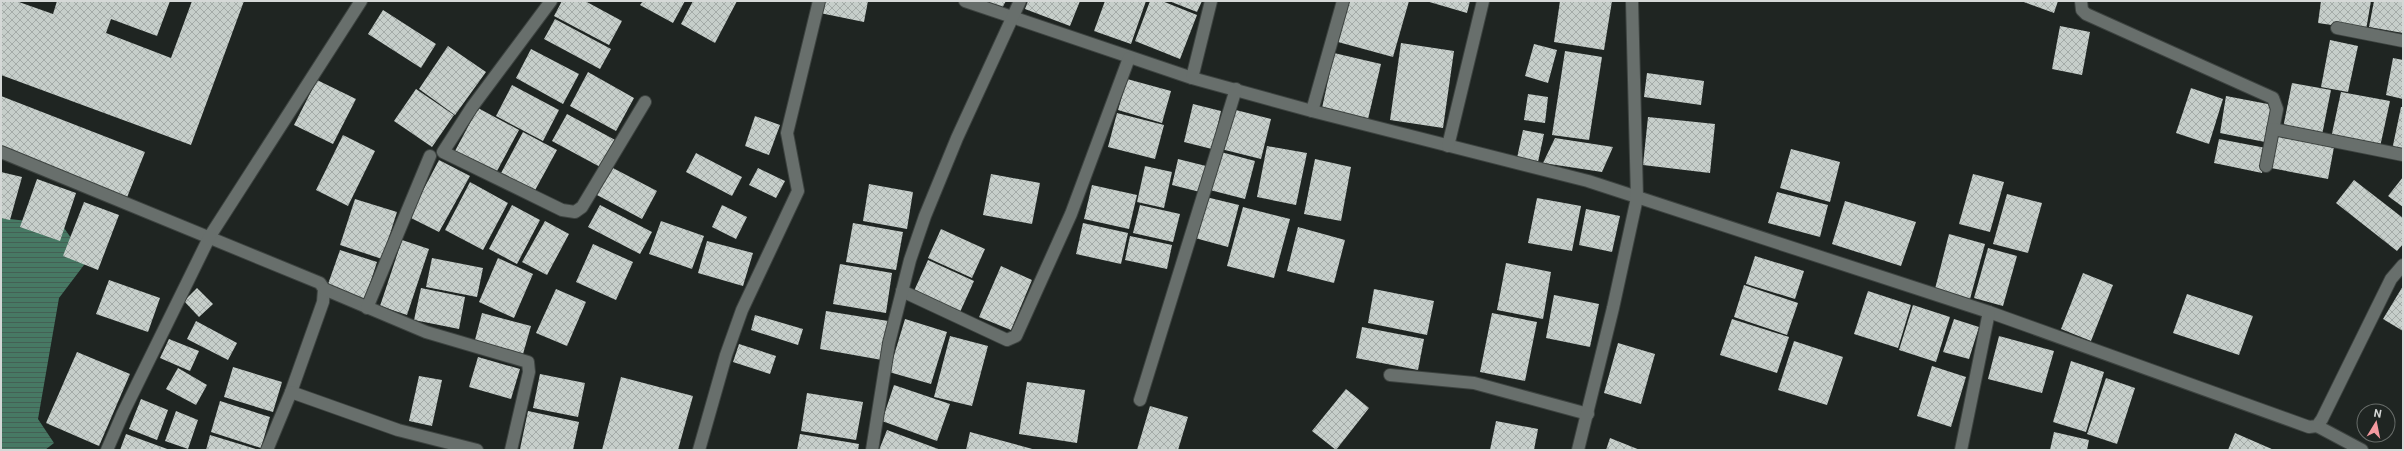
<svg xmlns="http://www.w3.org/2000/svg" width="2404" height="451" font-family="Roboto,sans-serif">
<defs>
<pattern id="water-rules" width="6" height="5" patternUnits="userSpaceOnUse"><rect width="6" height="5" fill="#477964"/><path d="M0 2.5h6" fill="none" stroke="#446054"/></pattern>
<pattern id="building-cross-hatch" width="8" height="8" patternUnits="userSpaceOnUse"><rect width="8" height="8" fill="#c6ceca"/><path d="M0 0l8 8M0 8l8-8" fill="none" stroke="#a4aba8"/></pattern>
</defs>
<rect width="100%" height="100%" fill="#1f2522"/>
<!-- water -->
<path fill="url(#water-rules)" d="M 1,218 L 62,225 L 87,261 L 59,298 L 38,419 L 54,443 L 45,450 L 1,450 Z"/>
<!-- building -->
<g fill="url(#building-cross-hatch)">
<path d="M 1,1 L 16,1 L 53,14 L 57,1 L 170,1 L 157,36 L 111,19 L 106,33 L 171,58 L 192,1 L 244,1 L 191,145 L 1,75 Z"/>
<path d="M 562,1 L 585,1 L 622,21 L 609,45 L 554,16 Z"/>
<path d="M 643,1 L 685,1 L 673,23 L 640,5 Z"/>
<path d="M 693,1 L 737,1 L 715,43 L 681,24 Z"/>
<path d="M 823,1 L 868,1 L 864,22 L 820,13 Z"/>
<path d="M 985,1 L 1006,1 L 1001,10 Z"/>
<path d="M 1028,1 L 1080,1 L 1070,26 L 1025,9 Z"/>
<path d="M 1105,1 L 1146,1 L 1131,44 L 1094,31 Z"/>
<path d="M 1150,1 L 1162,1 L 1197,15 L 1180,59 L 1135,41 Z"/>
<path d="M 1169,1 L 1202,1 L 1197,12 Z"/>
<path d="M 1349,1 L 1409,1 L 1393,57 L 1338,42 Z"/>
<path d="M 1426,1 L 1470,1 L 1467,13 Z"/>
<path d="M 1560,1 L 1612,1 L 1604,50 L 1554,42 Z"/>
<path d="M 2021,1 L 2058,1 L 2054,13 Z"/>
<path d="M 2321,1 L 2371,1 L 2366,30 L 2318,23 Z"/>
<path d="M 2374,1 L 2403,1 L 2403,33 L 2369,27 Z"/>
<path d="M 383,10 L 436,44 L 421,68 L 368,34 Z"/>
<path d="M 555,19 L 611,49 L 600,69 L 544,39 Z"/>
<path d="M 2060,26 L 2090,32 L 2082,75 L 2052,69 Z"/>
<path d="M 2330,40 L 2358,46 L 2348,92 L 2321,87 Z"/>
<path d="M 1401,43 L 1454,51 L 1443,128 L 1390,120 Z"/>
<path d="M 1534,44 L 1557,50 L 1548,83 L 1525,76 Z"/>
<path d="M 448,46 L 486,72 L 455,115 L 419,89 Z"/>
<path d="M 531,49 L 579,74 L 563,104 L 516,78 Z"/>
<path d="M 1565,51 L 1602,57 L 1589,140 L 1552,135 Z"/>
<path d="M 1334,53 L 1381,64 L 1368,119 L 1322,108 Z"/>
<path d="M 2393,58 L 2403,60 L 2403,99 L 2386,95 Z"/>
<path d="M 588,72 L 634,98 L 616,131 L 570,106 Z"/>
<path d="M 1647,73 L 1704,81 L 1701,105 L 1644,97 Z"/>
<path d="M 1127,79 L 1171,91 L 1162,123 L 1118,110 Z"/>
<path d="M 317,80 L 356,99 L 333,144 L 294,125 Z"/>
<path d="M 2292,83 L 2331,90 L 2322,135 L 2283,128 Z"/>
<path d="M 512,85 L 559,110 L 543,141 L 496,116 Z"/>
<path d="M 2191,88 L 2223,99 L 2209,144 L 2176,133 Z"/>
<path d="M 416,89 L 454,115 L 432,147 L 394,121 Z"/>
<path d="M 2341,92 L 2390,101 L 2380,147 L 2331,138 Z"/>
<path d="M 1528,94 L 1548,97 L 1545,123 L 1524,120 Z"/>
<path d="M 1,96 L 145,152 L 126,200 L 1,151 Z"/>
<path d="M 2226,96 L 2273,105 L 2265,142 L 2220,133 Z"/>
<path d="M 1193,104 L 1221,111 L 1212,149 L 1184,142 Z"/>
<path d="M 2401,107 L 2403,107 L 2403,152 L 2392,150 Z"/>
<path d="M 478,108 L 519,130 L 496,173 L 455,151 Z"/>
<path d="M 1232,109 L 1271,119 L 1261,159 L 1221,149 Z"/>
<path d="M 1117,113 L 1164,125 L 1155,159 L 1108,147 Z"/>
<path d="M 567,114 L 617,141 L 602,168 L 552,141 Z"/>
<path d="M 755,116 L 780,125 L 769,155 L 745,146 Z"/>
<path d="M 1648,117 L 1715,124 L 1710,173 L 1643,165 Z"/>
<path d="M 1523,130 L 1544,134 L 1538,162 L 1517,158 Z"/>
<path d="M 523,132 L 557,150 L 533,194 L 500,175 Z"/>
<path d="M 343,135 L 375,151 L 348,206 L 316,190 Z"/>
<path d="M 2278,136 L 2334,147 L 2328,179 L 2271,168 Z"/>
<path d="M 1555,138 L 1613,147 L 1602,172 L 1543,163 Z"/>
<path d="M 2219,139 L 2266,148 L 2262,173 L 2214,163 Z"/>
<path d="M 1267,146 L 1307,153 L 1296,205 L 1257,197 Z"/>
<path d="M 1791,149 L 1840,162 L 1830,202 L 1780,188 Z"/>
<path d="M 1221,152 L 1255,161 L 1245,199 L 1210,190 Z"/>
<path d="M 696,153 L 742,177 L 732,196 L 686,172 Z"/>
<path d="M 1178,159 L 1210,167 L 1204,193 L 1172,185 Z"/>
<path d="M 1315,159 L 1351,167 L 1341,221 L 1304,214 Z"/>
<path d="M 439,160 L 470,176 L 439,232 L 409,217 Z"/>
<path d="M 1145,166 L 1172,172 L 1164,208 L 1137,202 Z"/>
<path d="M 611,167 L 657,191 L 642,219 L 597,195 Z"/>
<path d="M 758,168 L 785,181 L 776,198 L 749,185 Z"/>
<path d="M 1,172 L 22,177 L 10,220 L 1,218 Z"/>
<path d="M 991,174 L 1040,183 L 1032,224 L 983,215 Z"/>
<path d="M 1973,174 L 2004,182 L 1990,232 L 1959,224 Z"/>
<path d="M 2403,177 L 2403,207 L 2388,196 Z"/>
<path d="M 37,179 L 76,193 L 60,241 L 20,227 Z"/>
<path d="M 2354,180 L 2403,218 L 2403,244 L 2397,251 L 2336,203 Z"/>
<path d="M 470,182 L 508,203 L 483,250 L 445,230 Z"/>
<path d="M 869,184 L 913,192 L 907,229 L 863,221 Z"/>
<path d="M 1092,185 L 1137,195 L 1129,229 L 1084,219 Z"/>
<path d="M 1777,192 L 1828,205 L 1820,237 L 1768,223 Z"/>
<path d="M 2007,194 L 2042,203 L 2028,253 L 1993,244 Z"/>
<path d="M 1206,197 L 1239,205 L 1228,247 L 1195,238 Z"/>
<path d="M 1537,198 L 1581,206 L 1572,251 L 1528,243 Z"/>
<path d="M 355,199 L 397,212 L 382,259 L 340,245 Z"/>
<path d="M 1845,201 L 1916,222 L 1901,266 L 1832,244 Z"/>
<path d="M 84,202 L 119,215 L 98,270 L 63,256 Z"/>
<path d="M 512,205 L 540,220 L 517,264 L 489,249 Z"/>
<path d="M 600,205 L 652,232 L 640,254 L 588,227 Z"/>
<path d="M 722,205 L 747,217 L 736,239 L 712,227 Z"/>
<path d="M 1140,205 L 1180,214 L 1173,242 L 1133,233 Z"/>
<path d="M 1243,207 L 1290,219 L 1274,278 L 1227,266 Z"/>
<path d="M 1586,209 L 1620,216 L 1612,252 L 1579,245 Z"/>
<path d="M 545,221 L 569,234 L 547,275 L 522,262 Z"/>
<path d="M 661,221 L 704,236 L 692,269 L 649,254 Z"/>
<path d="M 853,223 L 903,232 L 896,270 L 846,262 Z"/>
<path d="M 1083,223 L 1128,233 L 1121,264 L 1076,254 Z"/>
<path d="M 1298,227 L 1345,240 L 1334,283 L 1287,271 Z"/>
<path d="M 941,229 L 985,249 L 972,278 L 928,258 Z"/>
<path d="M 1949,234 L 1985,244 L 1970,299 L 1935,289 Z"/>
<path d="M 1130,236 L 1172,245 L 1167,269 L 1125,260 Z"/>
<path d="M 402,240 L 429,249 L 407,315 L 380,306 Z"/>
<path d="M 707,241 L 753,253 L 743,286 L 698,273 Z"/>
<path d="M 593,244 L 633,262 L 616,300 L 576,282 Z"/>
<path d="M 1988,248 L 2017,256 L 2003,306 L 1974,298 Z"/>
<path d="M 340,250 L 377,262 L 365,299 L 327,287 Z"/>
<path d="M 1755,256 L 1804,271 L 1795,299 L 1746,284 Z"/>
<path d="M 432,258 L 483,268 L 477,297 L 426,287 Z"/>
<path d="M 498,258 L 533,274 L 514,318 L 479,302 Z"/>
<path d="M 928,260 L 974,281 L 960,312 L 914,291 Z"/>
<path d="M 1506,263 L 1551,272 L 1543,319 L 1497,310 Z"/>
<path d="M 840,264 L 892,273 L 886,313 L 833,304 Z"/>
<path d="M 1001,266 L 1032,280 L 1011,330 L 979,317 Z"/>
<path d="M 2083,273 L 2113,285 L 2091,341 L 2061,329 Z"/>
<path d="M 109,280 L 160,298 L 148,332 L 96,314 Z"/>
<path d="M 1744,285 L 1798,303 L 1787,335 L 1734,317 Z"/>
<path d="M 2403,286 L 2403,331 L 2383,319 Z"/>
<path d="M 197,288 L 213,304 L 199,317 L 184,301 Z"/>
<path d="M 421,288 L 465,297 L 459,329 L 414,320 Z"/>
<path d="M 556,289 L 586,302 L 567,346 L 536,333 Z"/>
<path d="M 1374,289 L 1434,301 L 1427,335 L 1368,323 Z"/>
<path d="M 1868,291 L 1911,305 L 1898,348 L 1854,334 Z"/>
<path d="M 2187,294 L 2253,316 L 2239,355 L 2173,333 Z"/>
<path d="M 1554,295 L 1599,304 L 1590,347 L 1546,338 Z"/>
<path d="M 1913,305 L 1950,317 L 1936,362 L 1899,350 Z"/>
<path d="M 826,311 L 888,321 L 882,360 L 820,349 Z"/>
<path d="M 482,313 L 531,326 L 523,354 L 475,340 Z"/>
<path d="M 1492,313 L 1537,322 L 1525,381 L 1480,372 Z"/>
<path d="M 755,315 L 803,329 L 798,345 L 751,330 Z"/>
<path d="M 905,319 L 947,332 L 931,384 L 889,372 Z"/>
<path d="M 1732,319 L 1789,337 L 1777,373 L 1720,355 Z"/>
<path d="M 1954,319 L 1979,327 L 1969,359 L 1943,352 Z"/>
<path d="M 196,321 L 237,343 L 228,360 L 187,339 Z"/>
<path d="M 1362,327 L 1424,339 L 1418,370 L 1356,358 Z"/>
<path d="M 950,336 L 988,346 L 972,406 L 934,397 Z"/>
<path d="M 1999,336 L 2054,351 L 2042,393 L 1988,379 Z"/>
<path d="M 169,339 L 199,351 L 190,371 L 160,358 Z"/>
<path d="M 1794,341 L 1843,357 L 1827,405 L 1778,390 Z"/>
<path d="M 1618,343 L 1655,354 L 1641,404 L 1604,393 Z"/>
<path d="M 739,344 L 776,356 L 770,374 L 733,362 Z"/>
<path d="M 77,352 L 130,374 L 99,446 L 46,423 Z"/>
<path d="M 478,357 L 520,369 L 511,399 L 469,387 Z"/>
<path d="M 2071,361 L 2104,372 L 2086,432 L 2053,422 Z"/>
<path d="M 1932,366 L 1966,377 L 1951,427 L 1917,416 Z"/>
<path d="M 233,367 L 282,382 L 273,412 L 224,397 Z"/>
<path d="M 178,368 L 207,385 L 196,405 L 166,389 Z"/>
<path d="M 540,374 L 585,383 L 578,417 L 533,408 Z"/>
<path d="M 419,376 L 442,380 L 432,426 L 409,421 Z"/>
<path d="M 621,377 L 693,396 L 678,450 L 602,450 Z"/>
<path d="M 2106,378 L 2135,388 L 2117,444 L 2087,434 Z"/>
<path d="M 1027,382 L 1085,390 L 1077,443 L 1019,434 Z"/>
<path d="M 894,385 L 950,404 L 937,441 L 882,421 Z"/>
<path d="M 1346,389 L 1369,408 L 1336,450 L 1312,431 Z"/>
<path d="M 807,393 L 863,402 L 856,440 L 801,431 Z"/>
<path d="M 141,399 L 168,410 L 157,440 L 129,429 Z"/>
<path d="M 220,401 L 270,417 L 261,448 L 211,432 Z"/>
<path d="M 1150,406 L 1188,417 L 1178,450 L 1137,450 Z"/>
<path d="M 176,411 L 198,420 L 188,449 L 165,441 Z"/>
<path d="M 528,411 L 579,422 L 573,450 L 520,449 Z"/>
<path d="M 1496,421 L 1538,429 L 1534,450 L 1490,450 Z"/>
<path d="M 887,430 L 941,450 L 879,450 Z"/>
<path d="M 970,432 L 1036,450 L 966,450 Z"/>
<path d="M 2054,432 L 2089,440 L 2087,450 L 2050,450 Z"/>
<path d="M 2235,433 L 2274,450 L 2228,450 Z"/>
<path d="M 126,434 L 170,450 L 120,450 Z"/>
<path d="M 800,434 L 859,444 L 858,450 L 797,450 Z"/>
<path d="M 210,435 L 259,450 L 206,450 Z"/>
<path d="M 1610,438 L 1640,450 L 1606,450 Z"/>
</g>
<g fill="none" stroke-linecap="round" stroke-linejoin="round">
<defs>
<g id="minor">
<path d="M 551,1 L 472,107 L 443,152 L 562,210 L 575,212 L 582,207 L 645,102"/>
<path d="M 965,1 L 1192,78 L 1312,111 L 1588,181 L 1989,312 L 2309,427 L 2317,426 L 2322,419 L 2391,279 L 2403,265"/>
<path d="M 2081,1 L 2082,10 L 2086,14 L 2273,98 L 2277,109 L 2266,166"/>
<path d="M 2337,28 L 2403,41"/>
<path d="M 1192,78 L 1211,1"/>
<path d="M 1312,111 L 1343,1"/>
<path d="M 2273,129 L 2403,155"/>
<path d="M 1448,146 L 1483,1"/>
<path d="M 1,152 L 320,283 L 324,289 L 323,302 L 291,392"/>
<path d="M 324,289 L 426,332 L 528,362 L 529,372 L 511,450"/>
<path d="M 902,291 L 1007,340 L 1016,336 L 1071,214 L 1129,58"/>
<path d="M 367,308 L 430,156"/>
<path d="M 1390,375 L 1474,383 L 1588,414"/>
<path d="M 1140,400 L 1236,89"/>
<path d="M 2317,426 L 2362,450"/>
<path d="M 107,450 L 123,413 L 210,236 L 361,1"/>
<path d="M 267,450 L 291,392 L 398,430 L 477,450"/>
<path d="M 699,450 L 726,355 L 742,310 L 798,191 L 787,133 L 819,1"/>
<path d="M 872,450 L 889,343 L 910,260 L 925,216 L 957,138 L 1020,1"/>
<path d="M 1578,450 L 1613,308 L 1637,198 L 1632,1"/>
<path d="M 1961,450 L 1989,312"/>
</g>
</defs>
<!-- minor casing -->
<use href="#minor" stroke="#3d4340" stroke-width="14"/>
<!-- minor -->
<use href="#minor" stroke="#686f6c" stroke-width="12"/>
</g>
<!-- border -->
<rect width="2404" height="451" fill="none" stroke="#d5d8d7" stroke-width="4"/>
<!-- north arrow -->
<g transform="translate(2376 423) rotate(10)"><circle r="19" fill="#1f2522" stroke="#686d6a"/>
<path d="M0-3L7 15L0 10L-7 15Z" fill="#f49aa0"/>
<text y="-6" font-size="11" font-weight="bold" text-anchor="middle" fill="#d5d8d7">N</text>
</g>
</svg>
